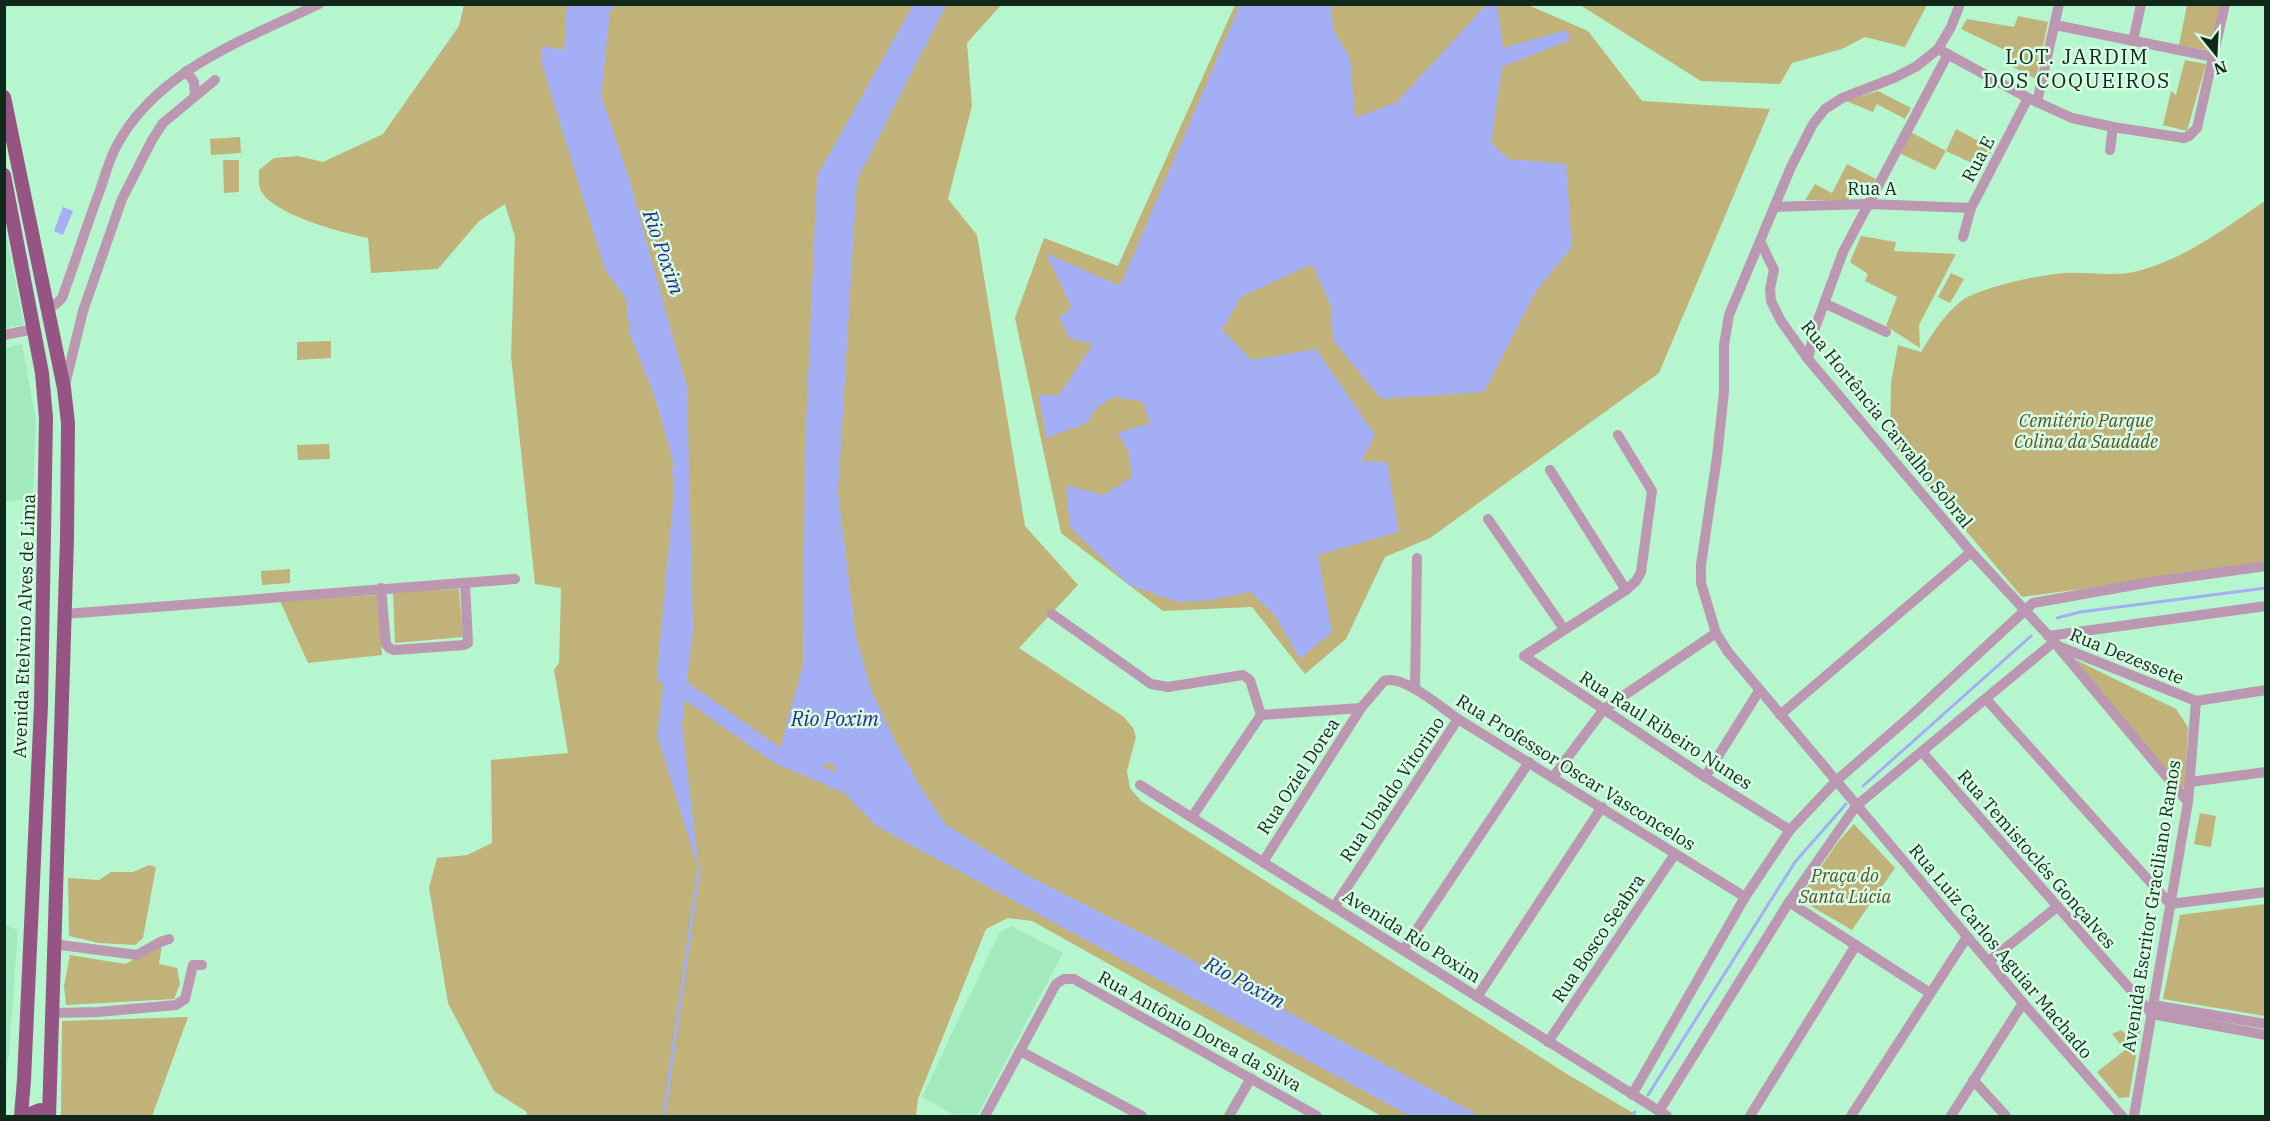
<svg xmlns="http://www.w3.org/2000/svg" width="2270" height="1121" font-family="'IBM Plex Serif',serif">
<rect width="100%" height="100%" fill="#b6f6cf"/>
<!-- built -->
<g fill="#a3e9be">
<path d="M 4,224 L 24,325 L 5,328 L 4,328 Z"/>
<path d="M 22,344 L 36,421 L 33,498 L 5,502 L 5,348 Z"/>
<path d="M 5,925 L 18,930 L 9,1054 L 5,1074 Z"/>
<path d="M 1011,926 L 1063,953 L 977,1116 L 956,1116 L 922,1097 L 999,933 Z"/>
</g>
<!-- green -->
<g fill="#c0b278">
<path d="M 464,5 L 1001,5 L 967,43 L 972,106 L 948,199 L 977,235 L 1025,526 L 1078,585 L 1019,648 L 1124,717 L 1133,728 L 1136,737 L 1127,771 L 1130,788 L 1141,801 L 1567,1074 L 1638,1116 L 1381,1116 L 1032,921 L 1008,918 L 986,929 L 918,1099 L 916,1116 L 526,1116 L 527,1112 L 494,1091 L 448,1003 L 429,888 L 437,858 L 467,855 L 492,843 L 491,760 L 568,753 L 554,670 L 559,663 L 561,588 L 535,584 L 511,356 L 515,237 L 505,204 L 479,221 L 438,269 L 371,273 L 368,238 C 344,233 268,214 260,188 C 258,183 259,175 259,170 L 274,158 L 298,156 L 323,162 L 383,134 L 459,26 Z"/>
<path d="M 1235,5 L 1528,5 L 1588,31 L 1642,101 L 1770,109 L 1659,373 L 1430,538 L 1385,557 L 1346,639 L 1305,674 L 1252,607 L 1163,611 L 1061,533 L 1015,318 L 1044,238 L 1118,266 Z"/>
<path d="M 1580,5 L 1927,5 L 1905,47 L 1865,37 L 1842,49 L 1792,63 L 1780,84 L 1701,81 Z"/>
<path d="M 2187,5 L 2221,5 L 2213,51 L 2179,45 Z"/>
<path d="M 2018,16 L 2048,22 L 2036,79 L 2005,63 L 2009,52 L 1961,29 L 1967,19 L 2014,27 Z"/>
<path d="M 2185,60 L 2206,64 L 2187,131 L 2163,125 L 2171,91 L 2176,95 Z"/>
<path d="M 1878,91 L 1911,108 L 1905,119 L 1877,104 L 1873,112 L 1846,101 Z"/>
<path d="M 1956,129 L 1993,149 L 1983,168 L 1946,151 Z"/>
<path d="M 1909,131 L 1946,151 L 1935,170 L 1899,153 Z"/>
<path d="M 240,137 L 241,153 L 211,155 L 210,139 Z"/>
<path d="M 223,160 L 239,160 L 239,192 L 224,193 Z"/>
<path d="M 1847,164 L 1876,179 L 1870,188 L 1856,181 L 1848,200 L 1805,200 L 1815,184 L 1832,193 Z"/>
<path d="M 2265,201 L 2265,564 L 2022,597 L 1890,441 L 1891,383 L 1898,345 L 1921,352 C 1932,334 1944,315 1960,302 C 1977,288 2042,274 2065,273 C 2089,272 2115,277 2138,271 C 2187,258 2225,228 2265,201 Z"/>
<path d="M 1861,236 L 1896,242 L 1894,251 L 1956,254 L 1919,325 L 1920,348 L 1886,326 L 1897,297 L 1865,281 L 1868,274 L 1850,262 Z"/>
<path d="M 1951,273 L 1964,279 L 1950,303 L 1938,297 Z"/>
<path d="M 331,341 L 331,358 L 297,360 L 297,342 Z"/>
<path d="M 329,444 L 330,459 L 298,460 L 297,445 Z"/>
<path d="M 290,569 L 290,583 L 262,585 L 261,571 Z"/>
<path d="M 459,589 L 463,637 L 395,643 L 393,592 Z"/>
<path d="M 379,595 L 382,655 L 308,663 L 280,601 Z"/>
<path d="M 2070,657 L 2176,709 L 2188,727 L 2185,786 L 2181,789 Z"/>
<path d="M 2200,813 L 2216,816 L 2211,847 L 2194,844 Z"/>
<path d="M 1854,824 L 1895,868 L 1852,930 L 1799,899 L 1838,842 Z"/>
<path d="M 149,865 L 156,867 L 143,938 L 135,945 L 99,943 L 69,936 L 68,878 L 99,880 L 111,872 L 133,872 Z"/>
<path d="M 2265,904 L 2265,1016 L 2163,999 L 2180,915 Z"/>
<path d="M 162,945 L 159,964 L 177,968 L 180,984 L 174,999 L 66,1005 L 64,986 L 70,955 L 125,964 Z"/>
<path d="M 188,1017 L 152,1116 L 61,1116 L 62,1021 Z"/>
<path d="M 2141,1027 L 2129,1097 L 2119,1098 L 2097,1072 L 2125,1050 L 2112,1034 L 2121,1030 L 2128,1036 Z"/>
</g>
<!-- water -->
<g fill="#a3aef4">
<path d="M 567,5 L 617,5 L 610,11 L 601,95 L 628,175 L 687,387 L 693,630 L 682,725 L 699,871 L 657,735 L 674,601 L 682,492 L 655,398 L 630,334 L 626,299 L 605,269 L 541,61 L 541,46 L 564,50 Z"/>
<path d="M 913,5 L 946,5 L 857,180 L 838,493 L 856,637 L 872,692 L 895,741 L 920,786 L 945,824 L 1028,876 L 1159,942 L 1480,1116 L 1410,1116 L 878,827 L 849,799 L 832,762 L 810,770 L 778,756 L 803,664 L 805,447 L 817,176 Z"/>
<path d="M 1240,5 L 1331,5 L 1333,29 L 1350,58 L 1355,118 L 1397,102 L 1486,5 L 1497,5 L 1503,48 L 1567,30 L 1570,40 L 1502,67 L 1491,143 L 1508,159 L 1566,164 L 1572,247 L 1536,291 L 1484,392 L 1381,399 L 1333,340 L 1331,307 L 1312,264 L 1241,297 L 1222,330 L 1252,360 L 1316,349 L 1375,435 L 1362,461 L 1387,462 L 1399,532 L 1318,555 L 1332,632 L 1300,659 L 1274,614 L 1250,592 L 1212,600 L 1177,602 L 1129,585 L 1070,527 L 1066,485 L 1104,495 L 1132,477 L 1129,453 L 1118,433 L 1150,423 L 1143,402 L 1114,397 L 1096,408 L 1087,423 L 1046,438 L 1039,395 L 1059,395 L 1093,344 L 1069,338 L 1059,317 L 1072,308 L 1046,253 L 1120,286 Z"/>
<path d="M 63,207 L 73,211 L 63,235 L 54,231 Z"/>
</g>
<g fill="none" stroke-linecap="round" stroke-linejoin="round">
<!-- stream -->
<g stroke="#a3aef4" stroke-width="3">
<path d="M 2057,618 L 2080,612 L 2266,588"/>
<path d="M 1863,786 L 2031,636"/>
<path d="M 1648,1095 L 1795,862 L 1846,804"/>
<path d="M 664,1116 L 699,869"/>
<path d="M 1631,1116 L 1635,1112"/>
</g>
<!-- river -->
<path stroke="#a3aef4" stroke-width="16" d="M 680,470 L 682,492 L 665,676 L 778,756 L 862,792"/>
<!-- minor -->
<g stroke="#bc97b1" stroke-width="10">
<path d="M 1960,4 L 1951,27 L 1938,49 L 1917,66 L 1894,78 L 1842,98 L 1825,109 L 1813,124 L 1791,167 L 1729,315 L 1724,345 L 1724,392 L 1717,457 L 1701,565 L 1701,583 L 1716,633 L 1728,652 L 2023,1003 L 2122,1116"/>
<path d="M 2055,25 L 2214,57"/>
<path d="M 2133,41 L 2141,4"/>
<path d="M 1938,49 L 2028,98 L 2072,118 L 2113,127 L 2184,138 L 2189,136 L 2197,128 L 2225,4"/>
<path d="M 186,71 L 194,82 L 195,96"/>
<path d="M 2037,102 L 2059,4"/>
<path d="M 2110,150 L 2113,127"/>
<path d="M 1774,207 L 1868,204 L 1971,208"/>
<path d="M 1963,237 L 1971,208 L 2028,98"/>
<path d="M 1760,241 L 1774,270 L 1770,289 L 1771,301 L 1781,321 L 1808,359 L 1971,552 L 2058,646 L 2196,701 L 2266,690"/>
<path d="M 1824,303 L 1886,332"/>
<path d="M 47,306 L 56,304 L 62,298 C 75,262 87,225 100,190 C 105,176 109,160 116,147 C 156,70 246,39 319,4"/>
<path d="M 4,335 L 34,329"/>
<path d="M 1808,359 L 1815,328 L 1843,252 L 1948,54"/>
<path d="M 65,385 L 83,311 L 122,199 L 152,140 L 163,123 L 215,80"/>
<path d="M 1618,435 L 1652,491 L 1641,572 L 1636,581 L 1626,590 L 1524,656 L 1705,777 L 1790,830"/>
<path d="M 1550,470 L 1626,590"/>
<path d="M 1488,519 L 1564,629"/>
<path d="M 381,588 L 386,644 L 389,648 L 394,650 L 464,645 L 468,643 L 465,583"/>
<path d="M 65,614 L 515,579"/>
<path d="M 1052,614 L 1151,684 L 1168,687 L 1243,675 L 1250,680 L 1261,715"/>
<path d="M 2048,636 L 2266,606"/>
<path d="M 2059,648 L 2188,802"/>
<path d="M 1415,689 L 1417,558"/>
<path d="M 1986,699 L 2170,904 L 2266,892"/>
<path d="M 1261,715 L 1361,708"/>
<path d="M 1780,715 L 1971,552"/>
<path d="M 1922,752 L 2152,1014"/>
<path d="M 1553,777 L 1604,709 L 1716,633"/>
<path d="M 1705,777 L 1759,691"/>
<path d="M 2190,782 L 2266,772"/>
<path d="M 1140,785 L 1667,1116"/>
<path d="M 1192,817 L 1261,715"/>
<path d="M 1263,862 L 1361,708 L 1384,681 C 1403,674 1442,708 1458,719 L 1745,897"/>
<path d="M 1789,902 L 1930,993"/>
<path d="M 1334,907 L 1458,719"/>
<path d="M 53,944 L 137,955 L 160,942 L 169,939"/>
<path d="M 1403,950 L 1529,762"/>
<path d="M 1989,961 L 2057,907"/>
<path d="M 1477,997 L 1602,807"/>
<path d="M 2153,1005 L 2266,1024"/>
<path d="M 53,1013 L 98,1012 L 176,1005 L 185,999 L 193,965 L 202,965"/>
<path d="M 2152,1014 L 2266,1035"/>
<path d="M 1548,1042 L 1675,854"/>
<path d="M 1020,1051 L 1142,1116"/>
<path d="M 1973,1080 L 2006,1116"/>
<path d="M 1632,1095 L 1745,897 L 1790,830 L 1836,781 L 1913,714 L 2033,603 L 2151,582 L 2266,566"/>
<path d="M 1659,1111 L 1789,902 L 1856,806 L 2054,642"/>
<path d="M 985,1116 L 1056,984 L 1064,979 L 1074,979 L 1317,1116"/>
<path d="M 1229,1116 L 1251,1078"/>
<path d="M 1750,1116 L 1856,945"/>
<path d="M 1851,1116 L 1967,937"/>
<path d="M 1951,1116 L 2023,1003"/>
<path d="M 2134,1116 L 2188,802 L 2196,701"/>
</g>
<!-- major -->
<g stroke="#955484" stroke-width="14">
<path d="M 4,97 L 64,388 L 68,423 L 67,539 L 49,1116"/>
<path d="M 4,175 L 42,373 L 46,418 L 41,705 L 24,1080 L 21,1116"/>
<path d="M 25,1116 L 40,1110 L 49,1115"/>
</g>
</g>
<g text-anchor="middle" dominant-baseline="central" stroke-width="5" stroke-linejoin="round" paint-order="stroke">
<!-- street labels -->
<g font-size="18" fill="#10291b" stroke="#d7fde5">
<text transform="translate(1978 159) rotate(-62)">Rua E</text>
<text x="1872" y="188">Rua A</text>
<text transform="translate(1887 424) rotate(51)">Rua Hortência Carvalho Sobral</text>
<text transform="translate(24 626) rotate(-88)">Avenida Etelvino Alves de Lima</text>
<text transform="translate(2127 656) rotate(22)">Rua Dezessete</text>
<text transform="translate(1666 730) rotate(33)">Rua Raul Ribeiro Nunes</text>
<text transform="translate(1576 772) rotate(32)">Rua Professor Oscar Vasconcelos</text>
<text transform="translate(1298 776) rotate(-57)">Rua Oziel Dorea</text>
<text transform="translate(1392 789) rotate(-56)">Rua Ubaldo Vitorino</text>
<text transform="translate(2037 859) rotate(49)">Rua Temistoclés Gonçalves</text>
<text transform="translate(2151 906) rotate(-81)">Avenida Escritor Graciliano Ramos</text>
<text transform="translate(1412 936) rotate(32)">Avenida Rio Poxim</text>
<text transform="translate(1598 938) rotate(-56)">Rua Bosco Seabra</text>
<text transform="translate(2001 951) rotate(50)">Rua Luiz Carlos Aguiar Machado</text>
<text transform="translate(1200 1031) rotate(29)">Rua Antônio Dorea da Silva</text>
</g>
<!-- park labels -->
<g font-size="18" font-style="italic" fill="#5a5025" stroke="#d7fde5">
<text x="2086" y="420">Cemitério Parque<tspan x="2086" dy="21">Colina da Saudade</tspan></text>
<text x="1845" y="875">Praça do<tspan x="1845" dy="21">Santa Lúcia</tspan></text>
</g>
<!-- water labels -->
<g font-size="20" font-style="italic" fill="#2c2689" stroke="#d7fde5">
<text transform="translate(664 252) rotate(71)">Rio Poxim</text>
<text x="835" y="718">Rio Poxim</text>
<text transform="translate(1245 982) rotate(28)">Rio Poxim</text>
</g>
<!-- quarter labels -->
<g font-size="21" letter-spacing="1.5" fill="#10291b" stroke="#d7fde5">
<text x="2077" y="56">LOT. JARDIM<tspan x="2077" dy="24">DOS COQUEIROS</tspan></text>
</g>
</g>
<!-- border -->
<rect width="2270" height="1121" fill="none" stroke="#10291b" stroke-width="12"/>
<!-- north arrow -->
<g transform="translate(2216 54) rotate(162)" stroke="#d7fde5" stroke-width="4.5" paint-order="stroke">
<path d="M0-4.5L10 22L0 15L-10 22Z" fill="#10291b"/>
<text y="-9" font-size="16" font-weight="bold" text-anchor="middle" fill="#10291b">N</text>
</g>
</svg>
